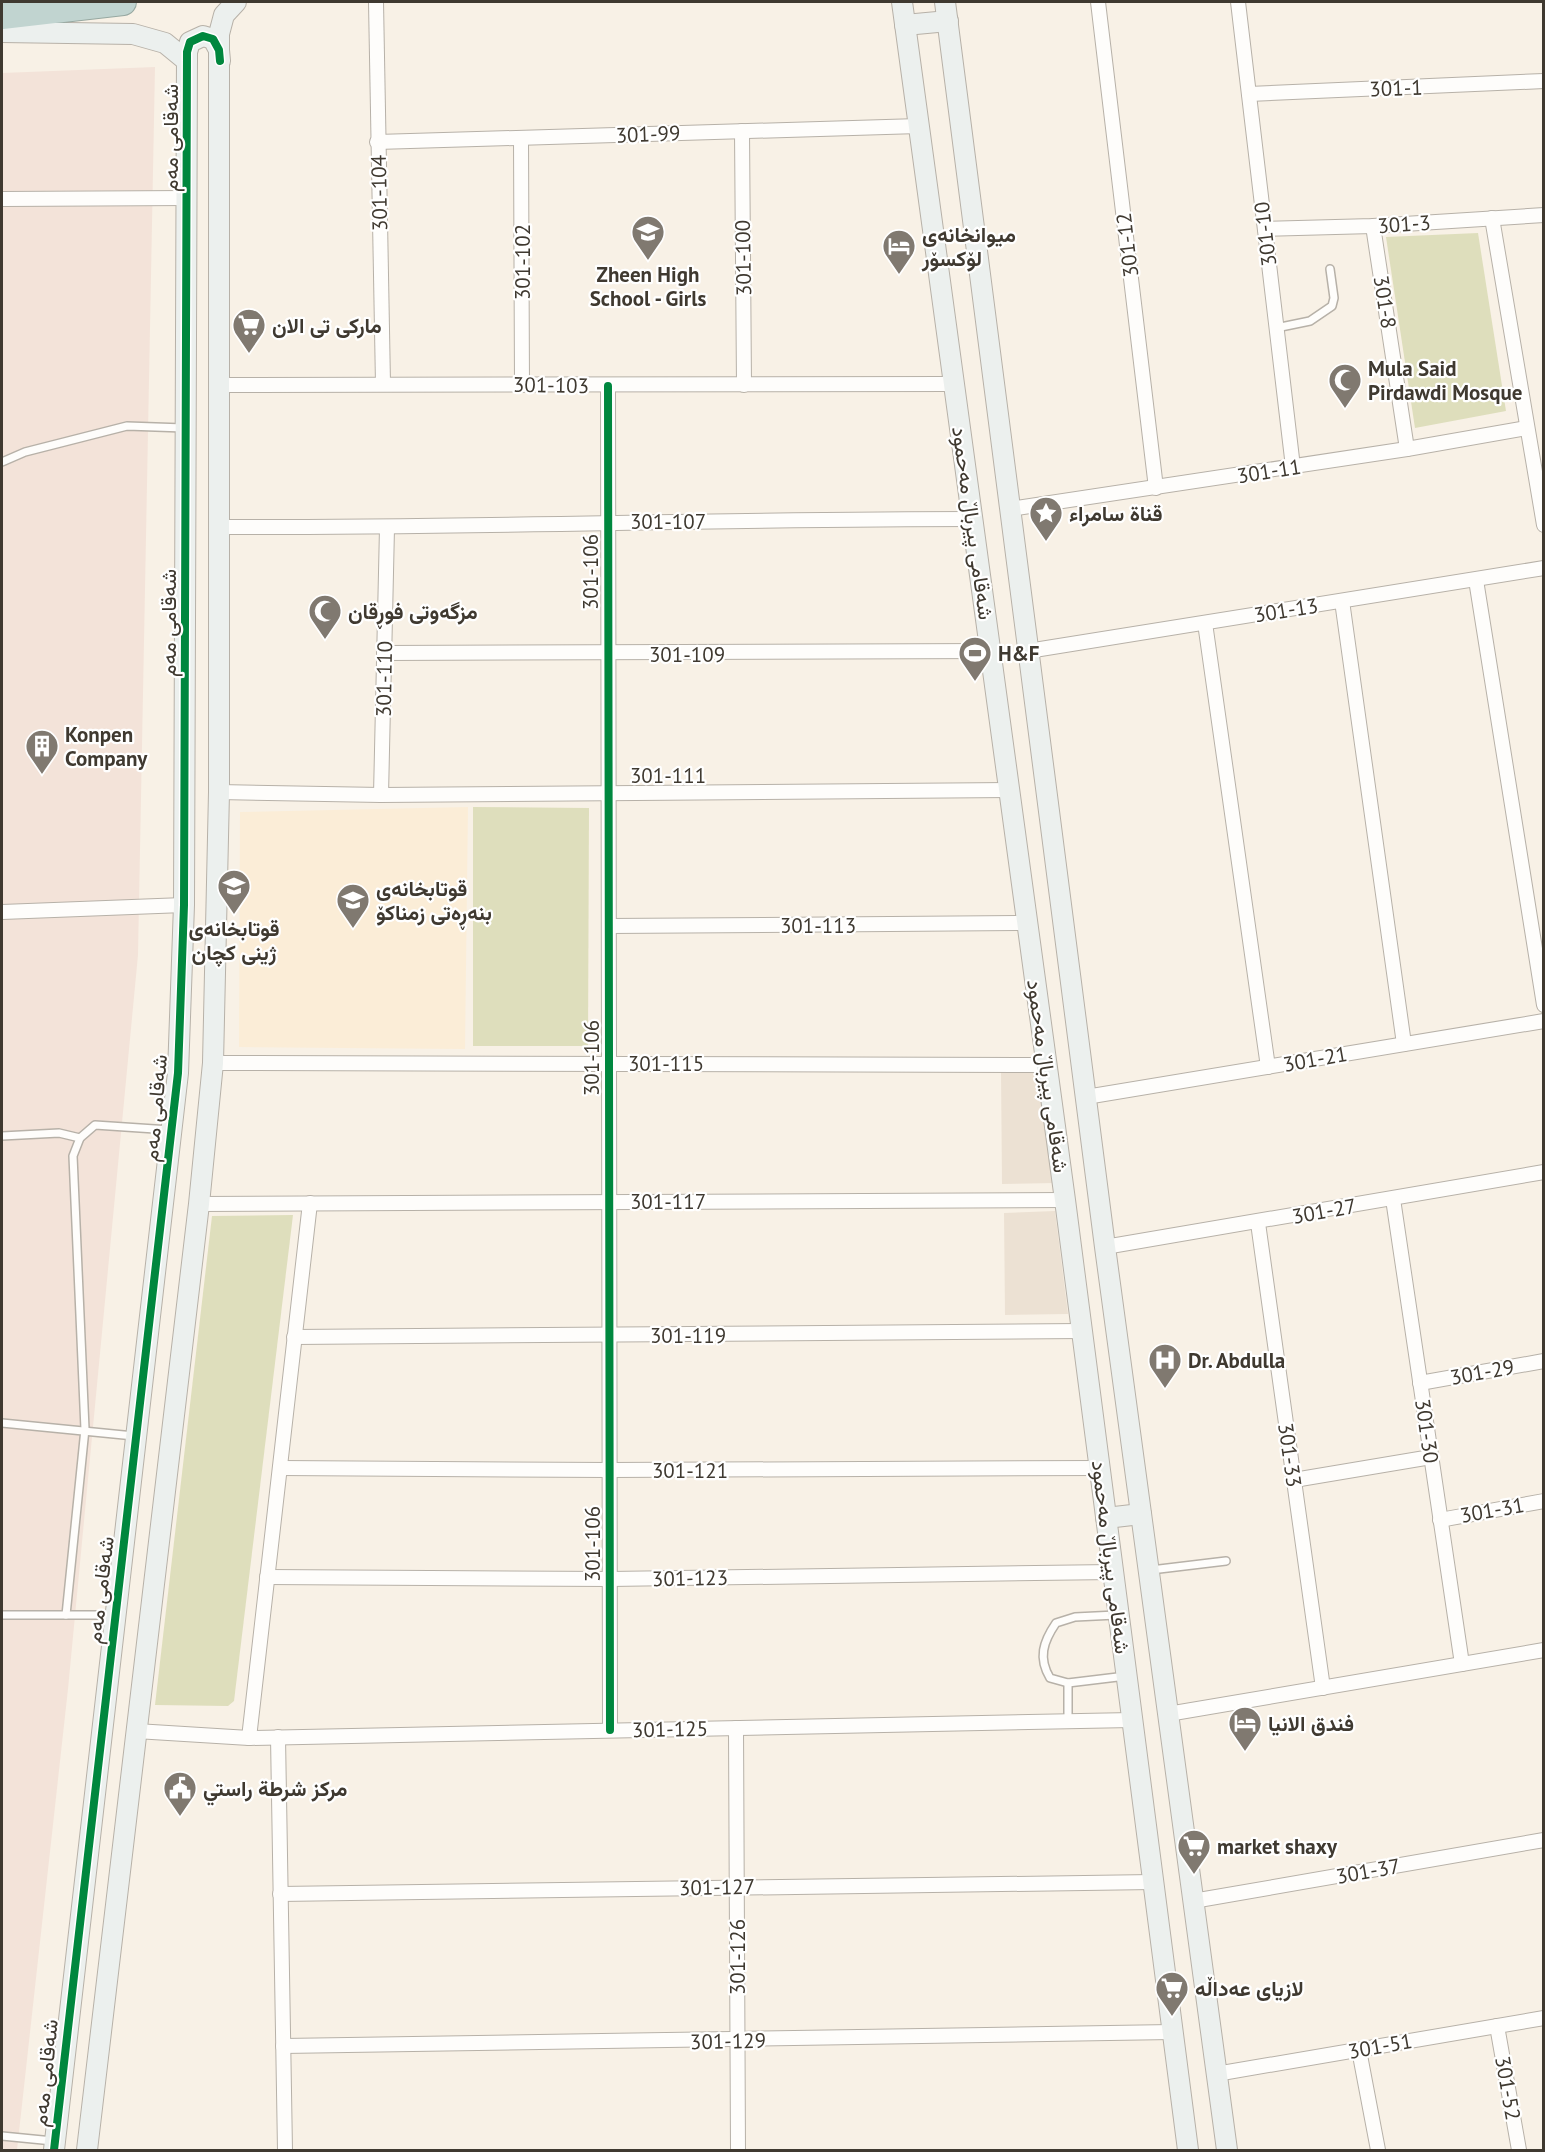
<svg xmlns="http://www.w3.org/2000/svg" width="1545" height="2152" font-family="'PT Sans',Vazirmatn,sans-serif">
<rect width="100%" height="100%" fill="#f8f1e6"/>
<!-- commercial -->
<g fill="#ece1d3">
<path d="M 1047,1071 L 1055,1183 L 1002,1184 L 1001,1072 Z"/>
<path d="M 1055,1211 L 1068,1314 L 1005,1315 L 1004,1213 Z"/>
</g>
<!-- industrial -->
<path fill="#f3e3d9" d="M 155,67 L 138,955 L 68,1689 L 17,2150 L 2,2150 L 2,73 Z"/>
<!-- built -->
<path fill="#fbedd7" d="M 468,807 L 465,1049 L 239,1047 L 240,812 Z"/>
<!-- green -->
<g fill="#dedebc">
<path d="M 1478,233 L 1506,411 L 1415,428 L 1386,237 Z"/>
<path d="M 473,807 L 589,808 L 588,1046 L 473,1046 Z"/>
<path d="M 293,1215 L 234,1701 L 228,1706 L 155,1705 L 212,1216 Z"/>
</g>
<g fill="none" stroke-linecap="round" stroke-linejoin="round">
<defs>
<g id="lane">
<path d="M 1276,328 L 1310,321 L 1332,306 L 1334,298 L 1330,269"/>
<path d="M 2,462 L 25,452 L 127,426 L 184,428"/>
<path d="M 2,1136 L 59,1133 L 80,1138"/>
<path d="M 2,1423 L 134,1436"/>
<path d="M 1151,1570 L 1226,1561"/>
<path d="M 2,1615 L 113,1615"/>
<path d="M 66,1615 L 85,1429 L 73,1156 L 80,1138 L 95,1125 L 170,1130"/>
<path d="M 1116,1615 L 1075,1617 L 1056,1623 C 1043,1642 1038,1658 1050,1678 L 1068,1683 L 1126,1676"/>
<path d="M 1068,1683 L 1068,1722"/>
<path d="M 2,2136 L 53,2141"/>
</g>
<g id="street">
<path d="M 376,2 L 383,384"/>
<path d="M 1098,2 L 1156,488"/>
<path d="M 1238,2 L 1293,467"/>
<path d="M 1249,94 L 1544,81"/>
<path d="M 742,131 L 744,385"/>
<path d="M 521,138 L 522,385"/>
<path d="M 377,142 L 919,126"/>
<path d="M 2,199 L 188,198"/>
<path d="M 1492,218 L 1544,525"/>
<path d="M 1373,226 L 1407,449"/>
<path d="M 1265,229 L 1373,226 L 1544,215"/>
<path d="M 220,385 L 954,384"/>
<path d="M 608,386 L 610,1730"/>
<path d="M 1010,509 L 1407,449 L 1527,428"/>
<path d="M 220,527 C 471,528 722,519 973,519"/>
<path d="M 1476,580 L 1544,1005"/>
<path d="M 1342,601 L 1404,1044"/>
<path d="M 1205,623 L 1268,1067"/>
<path d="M 1028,651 L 1544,568"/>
<path d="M 384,653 L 991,651"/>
<path d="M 219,792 L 381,795 L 1010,790"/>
<path d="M 381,795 L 387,528"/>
<path d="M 2,912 L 184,905"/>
<path d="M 609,926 L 1028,923"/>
<path d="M 213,1063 L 1047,1065"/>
<path d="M 1086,1097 L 1544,1021"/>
<path d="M 1393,1199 L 1462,1664"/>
<path d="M 199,1204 L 1065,1200"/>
<path d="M 1258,1223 L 1323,1688"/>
<path d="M 1105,1247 L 1544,1172"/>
<path d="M 294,1337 L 1082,1331"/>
<path d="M 1420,1383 L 1544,1361"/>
<path d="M 280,1468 L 610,1470 L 1100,1468"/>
<path d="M 1294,1480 L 1431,1457"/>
<path d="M 1440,1520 L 1544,1501"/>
<path d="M 267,1577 L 610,1579 L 1113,1572"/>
<path d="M 1168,1714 L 1544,1650"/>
<path d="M 736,1728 L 738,2150"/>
<path d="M 136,1731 L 249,1738 L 1132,1720"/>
<path d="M 278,1737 L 285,2150"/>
<path d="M 249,1738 L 310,1203"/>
<path d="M 280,1894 L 1153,1882"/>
<path d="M 1193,1901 L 1544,1840"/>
<path d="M 1497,2026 L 1519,2150"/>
<path d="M 283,2046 L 1172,2032"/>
<path d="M 1359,2050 L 1378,2150"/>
<path d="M 1216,2074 L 1544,2018"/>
</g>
<g id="secondary">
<path d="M 902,2 L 1065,1200 L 1188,2150"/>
<path d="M 945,2 L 1105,1247 L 1227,2150"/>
<path d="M 905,25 L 948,21"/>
<path d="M 2,32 L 133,34 L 165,43 L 187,61"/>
<path d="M 1106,1518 L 1141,1514"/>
<path d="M 54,2150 L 178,1073 L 184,905 L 187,52 L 190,42 L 203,36 L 213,39 L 219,50 L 220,61"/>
<path d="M 87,2150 L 199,1204 L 213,1063 L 219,792 L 219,34 L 224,15 L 236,2"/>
</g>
<path id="highway" d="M 2,16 L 123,2"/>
</defs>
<!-- lane casing -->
<use href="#lane" stroke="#b7b1a8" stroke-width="10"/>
<!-- street casing -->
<use href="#street" stroke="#b7b1a8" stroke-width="16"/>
<!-- secondary casing -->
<use href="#secondary" stroke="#b7b1a8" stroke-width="22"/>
<!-- highway casing -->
<use href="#highway" stroke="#97a8a1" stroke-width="28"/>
<!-- lane -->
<use href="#lane" stroke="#fefdfb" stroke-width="7"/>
<!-- street -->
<use href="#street" stroke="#fefdfb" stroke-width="14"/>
<!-- secondary -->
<use href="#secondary" stroke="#ecf0ee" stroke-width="20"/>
<!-- highway -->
<use href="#highway" stroke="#c1d4d0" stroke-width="26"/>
<defs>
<g id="cycleway">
<path d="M 608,386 L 610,1730"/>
<path d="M 54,2150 L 178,1073 L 184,905 L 187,52 L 190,42 L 203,36 L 213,39 L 219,50 L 220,61"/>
</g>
</defs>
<!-- cycleway casing -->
<use href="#cycleway" stroke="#fff" stroke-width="11"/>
<!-- cycleway -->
<use href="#cycleway" stroke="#00873e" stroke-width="8"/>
</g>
<!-- icons -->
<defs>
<symbol id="school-pin" viewBox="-11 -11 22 30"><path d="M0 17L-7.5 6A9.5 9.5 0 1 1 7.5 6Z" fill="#807970" stroke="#fff"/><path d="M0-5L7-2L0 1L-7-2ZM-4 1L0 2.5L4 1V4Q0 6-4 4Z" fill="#fff"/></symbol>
<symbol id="hotel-pin" viewBox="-11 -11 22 30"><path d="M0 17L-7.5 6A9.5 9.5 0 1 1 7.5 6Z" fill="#807970" stroke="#fff"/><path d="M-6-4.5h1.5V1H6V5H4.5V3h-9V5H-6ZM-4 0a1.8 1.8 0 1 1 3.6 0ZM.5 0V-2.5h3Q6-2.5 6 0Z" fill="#fff"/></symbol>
<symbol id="supermarket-pin" viewBox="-11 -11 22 30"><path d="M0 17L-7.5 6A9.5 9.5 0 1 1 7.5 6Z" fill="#807970" stroke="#fff"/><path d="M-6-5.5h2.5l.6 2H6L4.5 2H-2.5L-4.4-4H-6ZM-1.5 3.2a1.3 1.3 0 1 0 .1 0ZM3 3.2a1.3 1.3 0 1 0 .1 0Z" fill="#fff"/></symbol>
<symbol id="mosque-pin" viewBox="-11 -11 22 30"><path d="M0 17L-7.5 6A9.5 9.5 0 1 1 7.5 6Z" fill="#807970" stroke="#fff"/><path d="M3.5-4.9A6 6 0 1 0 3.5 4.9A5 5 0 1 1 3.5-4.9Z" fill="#fff"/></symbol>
<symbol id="sight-pin" viewBox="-11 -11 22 30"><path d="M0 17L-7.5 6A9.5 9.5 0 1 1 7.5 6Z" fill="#807970" stroke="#fff"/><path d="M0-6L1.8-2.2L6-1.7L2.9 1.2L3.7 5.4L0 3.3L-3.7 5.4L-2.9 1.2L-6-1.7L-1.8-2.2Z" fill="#fff"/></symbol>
<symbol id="stadium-pin" viewBox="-11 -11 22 30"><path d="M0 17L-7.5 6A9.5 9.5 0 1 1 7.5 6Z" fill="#807970" stroke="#fff"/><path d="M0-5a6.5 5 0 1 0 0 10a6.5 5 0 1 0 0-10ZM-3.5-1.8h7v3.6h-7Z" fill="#fff"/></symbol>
<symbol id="building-pin" viewBox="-11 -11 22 30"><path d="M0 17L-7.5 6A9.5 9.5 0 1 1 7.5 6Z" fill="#807970" stroke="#fff"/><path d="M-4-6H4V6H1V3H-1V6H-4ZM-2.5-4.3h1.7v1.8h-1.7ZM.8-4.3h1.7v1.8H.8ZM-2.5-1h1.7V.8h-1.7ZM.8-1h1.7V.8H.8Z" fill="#fff"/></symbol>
<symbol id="hospital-pin" viewBox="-11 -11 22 30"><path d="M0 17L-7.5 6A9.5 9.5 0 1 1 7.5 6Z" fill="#807970" stroke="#fff"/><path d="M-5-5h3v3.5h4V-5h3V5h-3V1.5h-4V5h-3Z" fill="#fff"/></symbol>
<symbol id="civic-pin" viewBox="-11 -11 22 30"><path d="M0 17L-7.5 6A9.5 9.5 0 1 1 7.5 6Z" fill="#807970" stroke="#fff"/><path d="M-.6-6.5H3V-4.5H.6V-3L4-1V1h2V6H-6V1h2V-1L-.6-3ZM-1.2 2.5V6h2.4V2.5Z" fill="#fff"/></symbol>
</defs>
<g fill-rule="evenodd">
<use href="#school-pin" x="629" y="213" width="38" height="52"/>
<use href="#hotel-pin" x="880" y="227" width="38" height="52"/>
<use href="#supermarket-pin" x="230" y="306" width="38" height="52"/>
<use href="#mosque-pin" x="1326" y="361" width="38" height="52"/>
<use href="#sight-pin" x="1027" y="494" width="38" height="52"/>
<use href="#mosque-pin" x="306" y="592" width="38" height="52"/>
<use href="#stadium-pin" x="956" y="634" width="38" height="52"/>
<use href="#building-pin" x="23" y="727" width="38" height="52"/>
<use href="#school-pin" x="215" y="867" width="38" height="52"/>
<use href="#school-pin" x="334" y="881" width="38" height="52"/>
<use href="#hospital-pin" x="1146" y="1341" width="38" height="52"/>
<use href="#hotel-pin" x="1226" y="1704" width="38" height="52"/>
<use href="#civic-pin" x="161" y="1769" width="38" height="52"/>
<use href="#supermarket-pin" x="1175" y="1827" width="38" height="52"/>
<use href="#supermarket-pin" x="1153" y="1969" width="38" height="52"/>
</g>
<g text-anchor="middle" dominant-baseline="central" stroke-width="4.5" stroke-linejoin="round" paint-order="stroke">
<!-- street labels -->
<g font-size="21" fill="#3f3930" stroke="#fff">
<text transform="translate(1396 88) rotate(-2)">301-1</text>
<text transform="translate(648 134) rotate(-2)">301-99</text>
<text transform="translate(170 138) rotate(-90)">شەقامی مەم</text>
<text transform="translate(379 193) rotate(-91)">301-104</text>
<text transform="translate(1404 224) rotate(-4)">301-3</text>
<text transform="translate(1265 234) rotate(-97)">301-10</text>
<text transform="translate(1127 245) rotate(-97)">301-12</text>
<text transform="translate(743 258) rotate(-91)">301-100</text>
<text transform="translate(522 262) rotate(-90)">301-102</text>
<text transform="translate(1385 302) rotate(81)">301-8</text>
<text transform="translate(551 385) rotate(1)">301-103</text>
<text transform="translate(1269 471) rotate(-9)">301-11</text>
<text x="668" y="521">301-107</text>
<text transform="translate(973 523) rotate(82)">شەقامی پیرباڵ مەحمود</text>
<text transform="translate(590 572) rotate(-90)">301-106</text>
<text transform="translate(1286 610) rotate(-9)">301-13</text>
<text transform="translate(168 623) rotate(-90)">شەقامی مەم</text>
<text x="687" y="654">301-109</text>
<text transform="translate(384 679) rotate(-89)">301-110</text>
<text x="668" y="775">301-111</text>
<text x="818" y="925">301-113</text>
<text transform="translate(591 1058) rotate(-90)">301-106</text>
<text transform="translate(1315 1059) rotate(-10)">301-21</text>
<text x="666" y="1063">301-115</text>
<text transform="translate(1048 1076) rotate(82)">شەقامی پیرباڵ مەحمود</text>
<text transform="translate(155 1108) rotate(-85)">شەقامی مەم</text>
<text x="668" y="1201">301-117</text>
<text transform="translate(1324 1211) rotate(-10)">301-27</text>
<text x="688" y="1335">301-119</text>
<text transform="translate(1482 1372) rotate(-10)">301-29</text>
<text transform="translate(1427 1431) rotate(82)">301-30</text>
<text transform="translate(1290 1455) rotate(82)">301-33</text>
<text x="690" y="1470">301-121</text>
<text transform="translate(1492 1510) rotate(-10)">301-31</text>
<text transform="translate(592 1544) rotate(-90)">301-106</text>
<text transform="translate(1111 1557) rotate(83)">شەقامی پیرباڵ مەحمود</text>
<text transform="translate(690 1578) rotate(-1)">301-123</text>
<text transform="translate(100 1590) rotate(-83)">شەقامی مەم</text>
<text transform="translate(670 1729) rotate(-1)">301-125</text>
<text transform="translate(1368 1871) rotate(-10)">301-37</text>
<text transform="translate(717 1887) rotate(-1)">301-127</text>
<text transform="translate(737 1957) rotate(-90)">301-126</text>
<text transform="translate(728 2041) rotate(-1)">301-129</text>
<text transform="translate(1380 2046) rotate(-10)">301-51</text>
<text transform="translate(45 2073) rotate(-84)">شەقامی مەم</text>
<text transform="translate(1508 2088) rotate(80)">301-52</text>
</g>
<!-- poi labels -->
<g font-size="21" font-weight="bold" fill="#3f3930" stroke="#fff" text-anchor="start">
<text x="922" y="234">میوانخانەی<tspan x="922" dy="24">لۆکسۆر</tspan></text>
<text x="648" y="274" text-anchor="middle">Zheen High<tspan x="648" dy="24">School - Girls</tspan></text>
<text x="272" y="325">مارکی تی الان</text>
<text x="1368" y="368">Mula Said<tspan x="1368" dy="24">Pirdawdi Mosque</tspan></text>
<text x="1069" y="513">قناة سامراء</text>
<text x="348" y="611">مزگەوتی فوڕقان</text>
<text x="998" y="653">H&amp;F</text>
<text x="65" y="734">Konpen<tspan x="65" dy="24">Company</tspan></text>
<text x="376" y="888">قوتابخانەی<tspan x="376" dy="24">بنەڕەتی زمناکۆ</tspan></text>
<text x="234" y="928" text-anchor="middle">قوتابخانەی<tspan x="234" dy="24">ژینی کچان</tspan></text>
<text x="1188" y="1360">Dr. Abdulla</text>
<text x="1268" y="1723">فندق الانيا</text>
<text x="203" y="1788">مركز شرطة راستي</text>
<text x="1217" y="1846">market shaxy</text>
<text x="1195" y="1988">لازیای عەداڵە</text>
</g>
</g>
<!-- border -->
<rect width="1545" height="2152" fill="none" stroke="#3f3930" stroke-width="6"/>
</svg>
